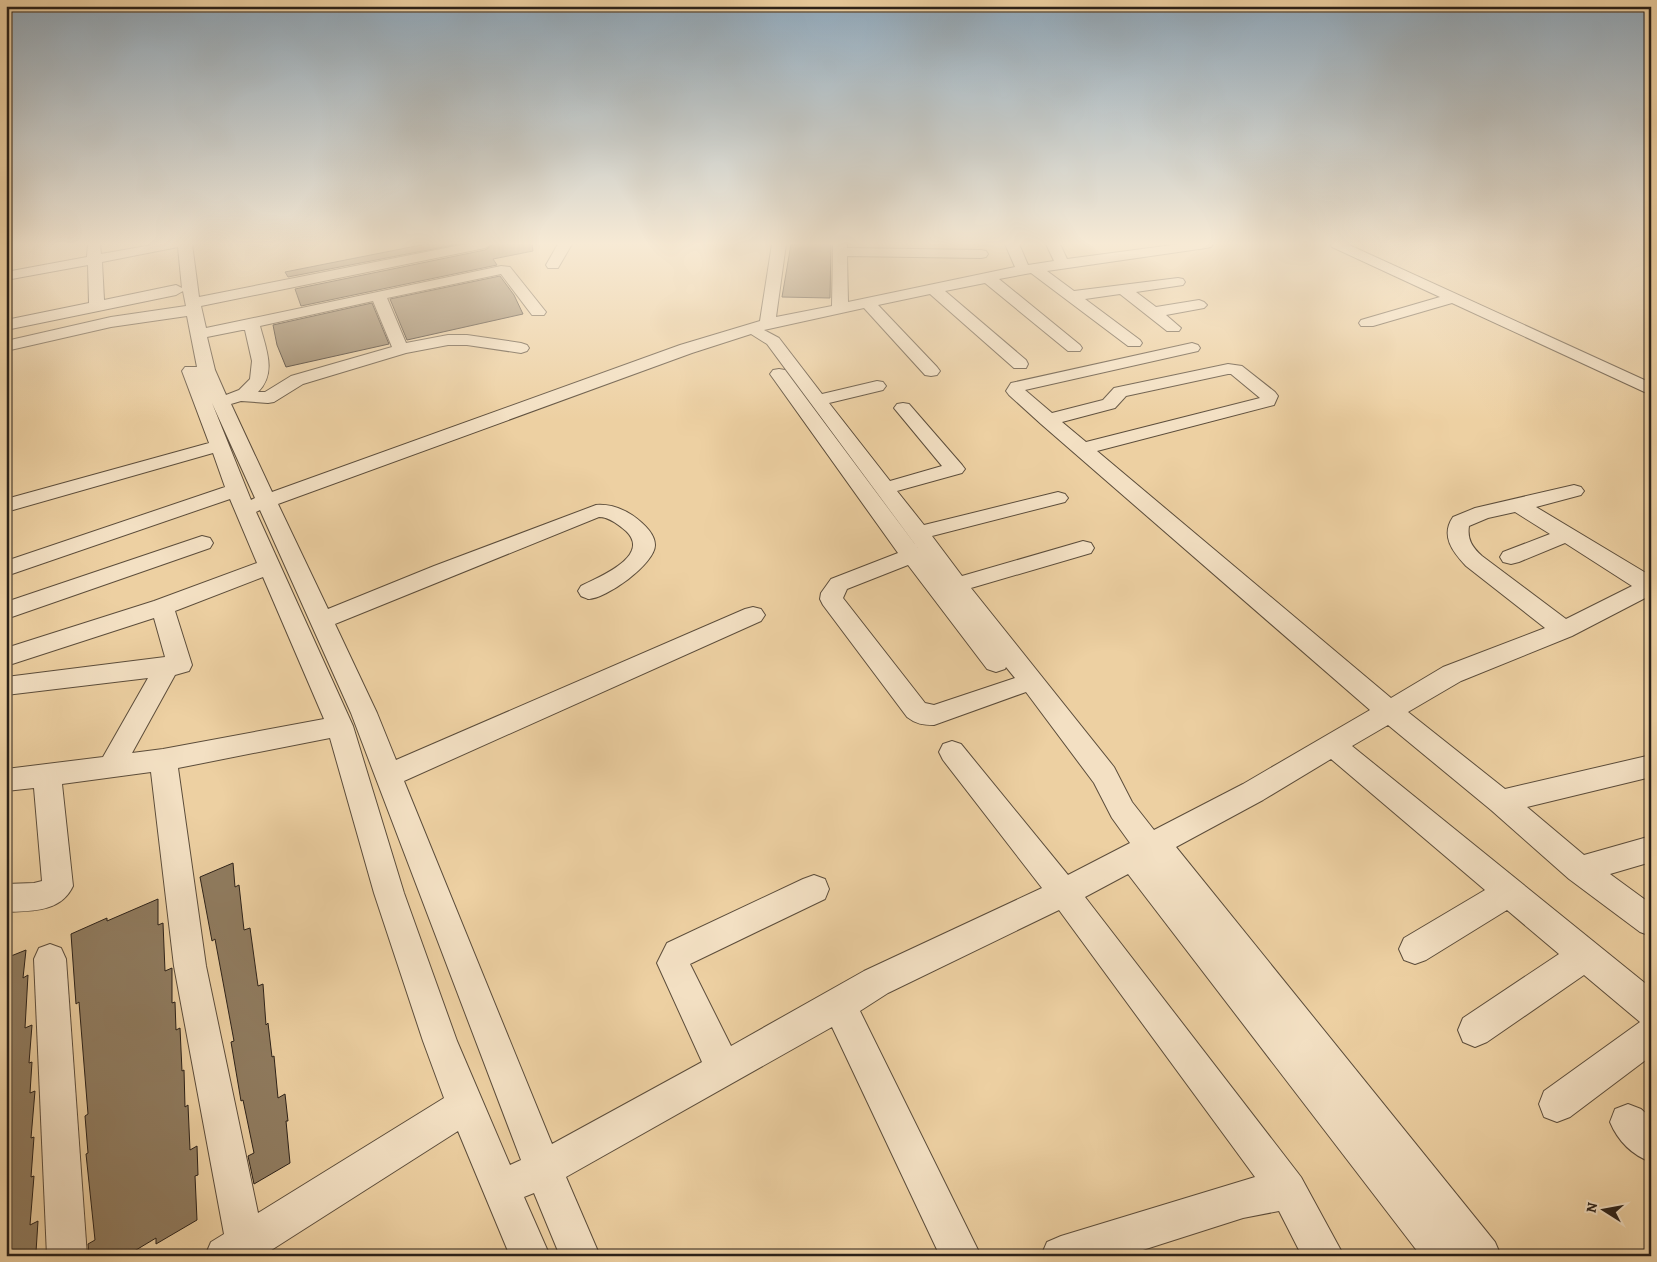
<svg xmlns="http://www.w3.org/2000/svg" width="1657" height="1262" font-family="Alegreya,serif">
<rect width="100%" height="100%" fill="#edd0a2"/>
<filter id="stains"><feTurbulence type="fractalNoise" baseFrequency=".004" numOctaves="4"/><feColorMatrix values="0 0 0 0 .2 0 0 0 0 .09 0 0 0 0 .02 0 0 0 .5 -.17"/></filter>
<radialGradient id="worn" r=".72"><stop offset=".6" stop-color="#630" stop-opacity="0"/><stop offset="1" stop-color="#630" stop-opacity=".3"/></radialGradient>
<!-- building -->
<g fill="#907c60" stroke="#2b2119">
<path d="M 426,244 L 459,244 L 288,277 L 285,272 Z"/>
<path d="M 494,244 L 532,244 L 533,251 L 493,259 L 497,265 L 301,306 L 295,289 L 485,250 Z"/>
<path d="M 791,244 L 831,244 L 830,298 L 782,297 Z"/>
<path d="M 500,276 L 514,295 L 523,314 L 407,340 L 390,299 Z"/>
<path d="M 372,303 L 389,344 L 286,367 L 277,345 L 273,325 Z"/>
<path d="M 233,863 L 235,887 L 239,885 L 244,930 L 250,928 L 258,986 L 263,984 L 266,1025 L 268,1023 L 272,1057 L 274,1056 L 278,1098 L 285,1094 L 288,1121 L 286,1121 L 290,1163 L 254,1184 L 248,1156 L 254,1153 L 243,1100 L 241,1101 L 231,1042 L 234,1041 L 215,939 L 212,941 L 200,877 Z"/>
<path d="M 158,899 L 158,925 L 163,923 L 165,971 L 172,968 L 172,1003 L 175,1002 L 176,1030 L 180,1028 L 182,1071 L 184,1070 L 185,1107 L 188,1105 L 190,1150 L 197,1146 L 198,1175 L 195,1176 L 197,1220 L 156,1244 L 156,1238 L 126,1256 L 89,1256 L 88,1244 L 95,1240 L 86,1154 L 88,1153 L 85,1116 L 88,1114 L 79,1002 L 76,1004 L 71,934 L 107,918 L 107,921 Z"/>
<path d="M 26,950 L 23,978 L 28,975 L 25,1028 L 32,1025 L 29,1063 L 32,1062 L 30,1093 L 35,1091 L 31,1138 L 34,1137 L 31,1177 L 34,1176 L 30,1225 L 38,1221 L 36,1252 L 30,1256 L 6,1256 L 6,958 Z"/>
</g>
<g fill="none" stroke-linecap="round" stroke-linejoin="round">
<defs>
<g id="minor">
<path d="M 88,244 L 100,244 L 101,254 L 158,244 L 192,244 L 199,297 L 466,244 L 492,244 L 485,248 L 201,306 L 206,328 L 501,266 L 510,267 L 546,312 L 544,315 L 532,315 L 501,274 L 387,298 L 406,343 L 448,335 L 467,335 L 521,343 L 527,345 L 529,348 L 527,351 L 521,353 L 467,345 L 448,345 L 406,353 L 303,384 L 274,402 L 268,403 L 241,401 L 231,404 L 272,492 L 680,345 L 760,321 L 772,244 L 786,244 L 776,317 L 832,306 L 833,244 L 847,244 L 847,248 L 981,250 L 986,251 L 988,254 L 986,257 L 981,258 L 847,256 L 848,302 L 1015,267 L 1005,244 L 1019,244 L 1028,265 L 1054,261 L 1046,244 L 1060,244 L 1067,259 L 1180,244 L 1213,244 L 1211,247 L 1206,248 L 1047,271 L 1074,291 L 1178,278 L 1183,279 L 1185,282 L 1183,285 L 1136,292 L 1156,307 L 1199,300 L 1204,302 L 1207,305 L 1204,308 L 1166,315 L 1181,328 L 1179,331 L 1167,331 L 1120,294 L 1085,299 L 1140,340 L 1142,343 L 1140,346 L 1128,346 L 1031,273 L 999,279 L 1080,345 L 1082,348 L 1080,351 L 1068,351 L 985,283 L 945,291 L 1026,360 L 1028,364 L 1026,368 L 1014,368 L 930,294 L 878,305 L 937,367 L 940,371 L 937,375 L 931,376 L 925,375 L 864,308 L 764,330 L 779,338 L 822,394 L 877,381 L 883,382 L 886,386 L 883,390 L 829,403 L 890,481 L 942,466 L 894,408 L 897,404 L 903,403 L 909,404 L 962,465 L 965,469 L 962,473 L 897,491 L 924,525 L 1058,492 L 1065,494 L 1068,498 L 1065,502 L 932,536 L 962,576 L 1083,541 L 1091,543 L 1094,548 L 1091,553 L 971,588 L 1114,767 L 1132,802 L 1154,830 L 1243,784 L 1370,710 L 1041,424 L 1009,395 L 1006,391 L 1011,383 L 1192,343 L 1198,345 L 1200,348 L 1198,351 L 1025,390 L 1052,413 L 1103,400 L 1114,388 L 1228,364 L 1242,366 L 1275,392 L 1278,396 L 1274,405 L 1097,451 L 1391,698 L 1443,667 L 1545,628 L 1466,566 C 1453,552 1440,536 1453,517 L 1475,508 L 1574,485 L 1581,487 L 1584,491 L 1581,495 L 1536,507 L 1651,576 L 1651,595 L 1572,636 L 1461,681 L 1408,712 L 1505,789 L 1651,755 L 1651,777 L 1527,807 L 1584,855 L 1651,836 L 1651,862 L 1610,874 L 1651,904 L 1651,936 L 1640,932 L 1569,879 L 1491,810 L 1388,725 L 1352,746 L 1651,988 L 1651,1056 L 1570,1117 L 1557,1122 L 1544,1117 L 1539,1104 L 1544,1091 L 1640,1022 L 1584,975 L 1487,1042 L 1475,1047 L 1463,1042 L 1458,1030 L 1463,1018 L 1559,954 L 1507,910 L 1426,960 L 1415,964 L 1404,960 L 1399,949 L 1404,938 L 1485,890 L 1331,759 L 1263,800 L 1176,847 L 1495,1242 L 1501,1256 L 1421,1256 L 1128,874 L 1085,897 L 1301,1177 L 1344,1256 L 1302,1256 L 1279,1211 L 1243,1218 L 1124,1256 L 1041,1256 L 1047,1242 L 1061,1236 L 1255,1177 L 1059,910 L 888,993 L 860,1011 L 981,1256 L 940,1256 L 832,1027 L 566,1177 L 600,1256 L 560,1256 L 534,1193 L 524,1197 L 550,1256 L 510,1256 L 458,1131 L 262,1256 L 205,1256 L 211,1242 L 224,1234 L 174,966 L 151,772 L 62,784 L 73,886 C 61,912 32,911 6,912 L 6,884 L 34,883 L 42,881 L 34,788 L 6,791 L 6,769 L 103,757 L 148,678 L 6,695 L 6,677 L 165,657 L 154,618 L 6,666 L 6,648 L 154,601 L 257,563 L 230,499 L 6,576 L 6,561 L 225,487 L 213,453 L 6,512 L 6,499 L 209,443 L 182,371 L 185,367 L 197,367 L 187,316 L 111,327 L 6,351 L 6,341 L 111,317 L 186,306 L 183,291 L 176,295 L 6,330 L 6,320 L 89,303 L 88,265 L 6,280 L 6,272 L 87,257 ZM 178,247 L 182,288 L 176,285 L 104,300 L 102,262 ZM 373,301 L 392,347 L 291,376 L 265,392 L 258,392 C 277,373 266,349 260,326 ZM 242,330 L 245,330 L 252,361 L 250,379 L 239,390 L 226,395 L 215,370 L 207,337 ZM 751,334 L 767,344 L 920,551 L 785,370 L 779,369 L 773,370 L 770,374 L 898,553 L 831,579 L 821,593 L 820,599 L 823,605 L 907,717 C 916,724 923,725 934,725 L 1026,692 L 1094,783 L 1112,818 L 1130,843 L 1068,875 L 961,744 L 952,741 L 943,744 L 939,752 L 943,760 L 1042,888 L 864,971 L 731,1046 L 690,964 L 825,899 L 829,889 L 825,879 L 814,875 L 803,879 L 667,943 L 657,963 L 702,1062 L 552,1144 L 404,781 L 761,621 L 765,615 L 761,609 L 753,607 L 745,609 L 396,760 L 377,713 L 335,624 L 599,517 C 609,517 619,525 626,531 C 652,556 599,577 581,586 L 578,591 L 581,596 C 583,597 586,598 588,599 C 606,599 655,564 655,545 C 655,533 642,522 632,515 C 621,508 609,504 596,505 L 434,566 L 328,609 L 278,504 L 692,353 ZM 1228,374 L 1231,374 L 1260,398 L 1086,442 L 1062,422 L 1115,408 L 1126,396 ZM 212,403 L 255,498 L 251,500 ZM 260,510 L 351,713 L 521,1160 L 510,1165 L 457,1041 L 404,893 L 353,726 L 256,512 ZM 1515,512 L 1550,534 L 1503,552 L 1500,557 L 1503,562 L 1511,564 L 1519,562 L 1565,543 L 1632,586 L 1566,619 L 1482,556 C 1472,547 1467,539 1469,526 L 1488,518 ZM 908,565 L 987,669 L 996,672 L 1005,669 L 1006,667 L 1015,678 L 934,705 L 925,703 L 843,598 L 847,589 ZM 263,577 L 324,719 L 163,749 L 132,753 L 175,675 L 189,671 L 192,665 L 175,611 ZM 330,738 L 374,893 L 423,1041 L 444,1098 L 258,1213 L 206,966 L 178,768 Z"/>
<path d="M 558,244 L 572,244 L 558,268 L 548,268 L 546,265 Z"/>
<path d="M 1330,244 L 1347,244 L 1651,383 L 1651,395 L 1452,303 L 1373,326 L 1361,326 L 1359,323 L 1361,320 L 1440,297 L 1332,247 Z"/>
<path d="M 202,536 L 210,538 L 213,543 L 210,548 L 6,619 L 6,602 Z"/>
<path d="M 50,944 L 61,948 L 66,959 L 87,1256 L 47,1256 L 34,959 L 39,948 Z"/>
<path d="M 1628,1104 L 1641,1109 L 1651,1118 L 1651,1162 C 1632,1155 1618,1141 1610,1122 L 1615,1109 Z"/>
</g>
</defs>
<!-- minor casing -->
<use href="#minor" stroke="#5c4d3b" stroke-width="2"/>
<!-- minor -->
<use href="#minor" fill="#f3e0c3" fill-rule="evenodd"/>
</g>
<!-- sky -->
<linearGradient id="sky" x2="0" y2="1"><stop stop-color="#8fa7b9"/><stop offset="0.58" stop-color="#f7ead5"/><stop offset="1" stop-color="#f7ead5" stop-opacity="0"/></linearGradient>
<rect width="1657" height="420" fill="url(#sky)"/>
<!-- margin -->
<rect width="1657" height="1262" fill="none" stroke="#edd0a2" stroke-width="25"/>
<rect x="8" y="8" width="1642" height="1247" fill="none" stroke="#2b2119" stroke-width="2.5"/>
<rect x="12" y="12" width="1632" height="1237" fill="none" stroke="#2b2119"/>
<!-- north arrow -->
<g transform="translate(1604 1210) rotate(281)" stroke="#f3e0c3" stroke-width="4" paint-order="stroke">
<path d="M0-4L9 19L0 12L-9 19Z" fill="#2b2119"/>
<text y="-8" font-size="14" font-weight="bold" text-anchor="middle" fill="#2b2119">N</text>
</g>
<rect width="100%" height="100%" filter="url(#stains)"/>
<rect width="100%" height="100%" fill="url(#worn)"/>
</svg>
